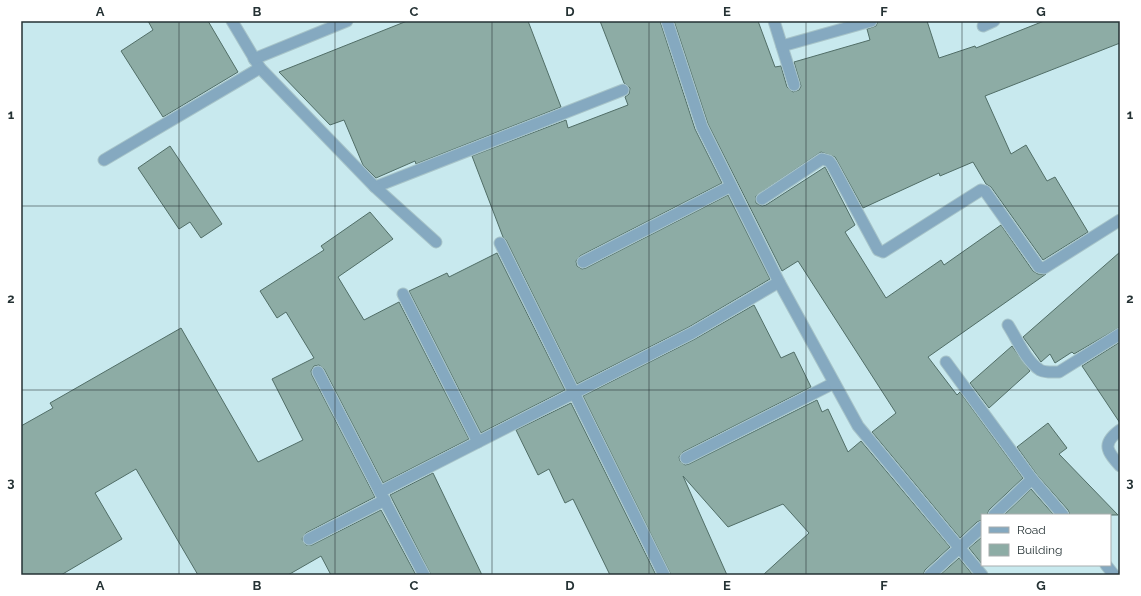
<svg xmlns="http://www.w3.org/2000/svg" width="1141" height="596" font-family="Raleway,sans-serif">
<rect width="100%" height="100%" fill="#c8e9ee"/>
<!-- building -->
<g fill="#8daca5" stroke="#516e67">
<path d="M 148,21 L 208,21 L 238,72 L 163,117 L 121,51 L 153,30 Z"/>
<path d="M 407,21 L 528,21 L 561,107 L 416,164 L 415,161 L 376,178 L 363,165 L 344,120 L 330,125 L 279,72 Z"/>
<path d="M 600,21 L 660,21 L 695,129 L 722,183 L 580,256 L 576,261 L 577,266 L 582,269 L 586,268 L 728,195 L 770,279 L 689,327 L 577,384 L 506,240 L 503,237 L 472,156 L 566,120 L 568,128 L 628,105 L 625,97 L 629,94 L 630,88 L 624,83 Z"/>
<path d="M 674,21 L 758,21 L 775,67 L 781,66 L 787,87 L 793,92 L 799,90 L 801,86 L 794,62 L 870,40 L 867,29 L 876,26 L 878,21 L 927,21 L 939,58 L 975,46 L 976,48 L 1044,21 L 1120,21 L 1120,43 L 985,96 L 1011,154 L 1026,145 L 1047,181 L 1055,177 L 1088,232 L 1043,260 L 991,187 L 986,184 L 973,162 L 940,176 L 939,173 L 863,208 L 835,157 L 821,152 L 756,196 L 756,203 L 762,206 L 766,205 L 825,167 L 855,225 L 845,232 L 886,298 L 941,260 L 944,265 L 1001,225 L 1033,271 L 1038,274 L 1046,274 L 928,357 L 957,395 L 960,392 L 1023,478 L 989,510 L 987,515 L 982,515 L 982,520 L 977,522 L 960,538 L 872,432 L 896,413 L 798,261 L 782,271 L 708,124 Z"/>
<path d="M 170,146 L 222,224 L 201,238 L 190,222 L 179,229 L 138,168 Z"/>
<path d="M 370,212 L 393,239 L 338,277 L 364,320 L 399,302 L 469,439 L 383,483 L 324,369 L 319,365 L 314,366 L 311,371 L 312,375 L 375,497 L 306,533 L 302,539 L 306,545 L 312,545 L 381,510 L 416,575 L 331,575 L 321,556 L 288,575 L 198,575 L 136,469 L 95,493 L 122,539 L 61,575 L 21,575 L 21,426 L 53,408 L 50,403 L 181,328 L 258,462 L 303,440 L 272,379 L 314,358 L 286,312 L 277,318 L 260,291 L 324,250 L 321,246 Z"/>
<path d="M 1120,252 L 1120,327 L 1074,354 L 1072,352 L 1055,363 L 1050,354 L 1041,362 L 1023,337 Z"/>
<path d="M 497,253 L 565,390 L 481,433 L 409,291 L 447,273 L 449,277 Z"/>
<path d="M 754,305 L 781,358 L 794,352 L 811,387 L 683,452 L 679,457 L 680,461 L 685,465 L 689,464 L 817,400 L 822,412 L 828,409 L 848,452 L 861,441 L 950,547 L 925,570 L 923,575 L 763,575 L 809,533 L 783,504 L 728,527 L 683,476 L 727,575 L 671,575 L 583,396 L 695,339 Z"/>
<path d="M 1120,342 L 1120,423 L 1082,366 Z"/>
<path d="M 1012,346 L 1030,371 L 989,408 L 970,383 Z"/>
<path d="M 571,403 L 656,575 L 610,575 L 573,499 L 565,503 L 549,469 L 538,475 L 516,430 Z"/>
<path d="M 1048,423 L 1067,448 L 1059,454 L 1118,515 L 1070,515 L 1068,510 L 1037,475 L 1017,447 Z"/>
<path d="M 433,473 L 482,575 L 431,575 L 390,495 Z"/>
<path d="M 1031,489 L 1054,515 L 1004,515 Z"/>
<path d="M 982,537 L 982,564 L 969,548 Z"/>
<path d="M 959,558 L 973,575 L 940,575 Z"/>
</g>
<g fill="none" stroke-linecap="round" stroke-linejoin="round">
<defs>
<g id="minor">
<path d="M 232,21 L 260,68 L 375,187 L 623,90"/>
<path d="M 667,21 L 702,127 L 779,282"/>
<path d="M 774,21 L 794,85"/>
<path d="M 983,26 L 994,21"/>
<path d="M 782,46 L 871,21"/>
<path d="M 254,59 L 347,21"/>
<path d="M 104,160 L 260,68"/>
<path d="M 375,187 L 436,242"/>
<path d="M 762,199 L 822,159 L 829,161 L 832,165 L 878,250 L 883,252 L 981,190 L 985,191 L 1039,267 L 1044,268 L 1120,220"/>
<path d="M 500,243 L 664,575"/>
<path d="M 583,262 L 731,186"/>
<path d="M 403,294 L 478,442"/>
<path d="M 1008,325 C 1017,339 1026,361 1040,370 C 1046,373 1053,372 1059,372 L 1120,334"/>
<path d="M 946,362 L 1032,479 L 1063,515"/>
<path d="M 318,372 L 380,492"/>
<path d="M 1120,430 C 1101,444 1107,451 1120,466"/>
<path d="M 686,458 L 834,383"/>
<path d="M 994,515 L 1032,479"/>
<path d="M 309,539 L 385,500"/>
<path d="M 1106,565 L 1114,575"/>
<path d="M 424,575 L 380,492 L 692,333 L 779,282 L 858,426 L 982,575"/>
<path d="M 930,575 L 982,527"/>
</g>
</defs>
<!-- minor casing -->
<use href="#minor" stroke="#a7c4c9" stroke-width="13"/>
<!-- minor -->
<use href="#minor" stroke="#85a9c0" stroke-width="11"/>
</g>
<!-- grid -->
<path fill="none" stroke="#253234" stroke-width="1" stroke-opacity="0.55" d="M 179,21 L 179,575M 335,21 L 335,575M 492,21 L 492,575M 649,21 L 649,575M 806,21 L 806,575M 962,21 L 962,575M 21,206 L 1120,206M 21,390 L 1120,390"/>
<!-- border -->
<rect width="1141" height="596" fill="none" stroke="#ffffff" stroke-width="44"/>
<!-- legend -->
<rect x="981" y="514" width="130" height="52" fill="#ffffff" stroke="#a8adae"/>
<rect x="989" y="527" width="20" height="6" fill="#85a9c0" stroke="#a8adae"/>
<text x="1017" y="534" font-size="12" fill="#253234">Road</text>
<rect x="989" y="544" width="20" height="12" fill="#8daca5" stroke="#a8adae"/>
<text x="1017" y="554" font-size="12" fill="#253234">Building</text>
<rect x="22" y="22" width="1097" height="552" fill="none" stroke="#253234" stroke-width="1.5"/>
<g font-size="13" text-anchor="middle" font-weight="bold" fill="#253234">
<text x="100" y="16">A</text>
<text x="257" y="16">B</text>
<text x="414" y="16">C</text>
<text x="570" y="16">D</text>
<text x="727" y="16">E</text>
<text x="884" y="16">F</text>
<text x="1041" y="16">G</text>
<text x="11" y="119">1</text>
<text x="1130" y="119">1</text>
<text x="11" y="303">2</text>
<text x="1130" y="303">2</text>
<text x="11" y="487">3</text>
<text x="1130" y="487">3</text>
<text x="100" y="590">A</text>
<text x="257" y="590">B</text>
<text x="414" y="590">C</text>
<text x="570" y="590">D</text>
<text x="727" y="590">E</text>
<text x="884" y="590">F</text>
<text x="1041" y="590">G</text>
</g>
</svg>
